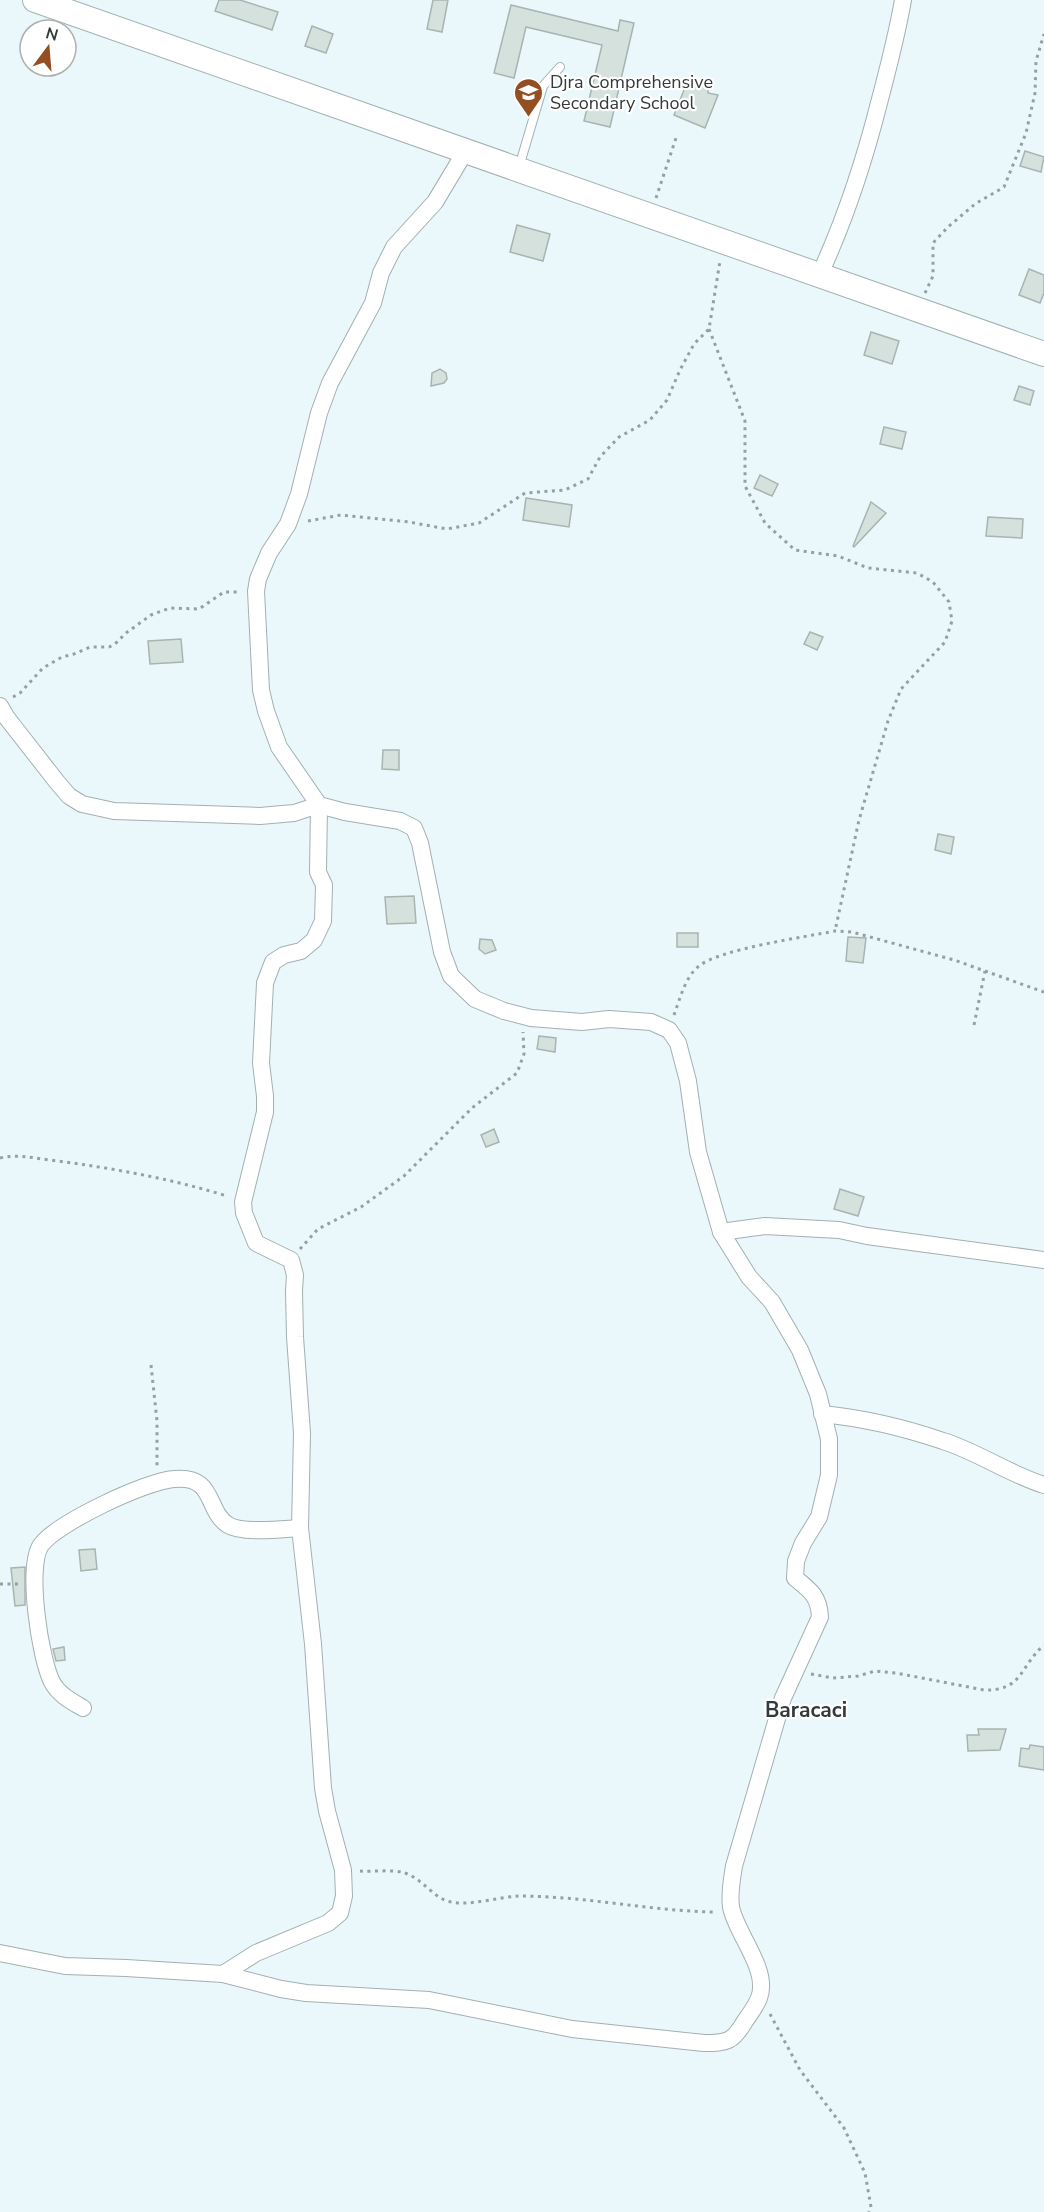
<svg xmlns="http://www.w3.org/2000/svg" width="1044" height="2212" font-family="'Nunito Sans',sans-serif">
<rect width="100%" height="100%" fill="#ebf8fb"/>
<!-- building -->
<g fill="#d4e1dd" stroke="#a8b4b1" stroke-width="1.5">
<path d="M 219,0 L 240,0 L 278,12 L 272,30 L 215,11 Z"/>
<path d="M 433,0 L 448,0 L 442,32 L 427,29 Z"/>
<path d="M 511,5 L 618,31 L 620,20 L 634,23 L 610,127 L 584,121 L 602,45 L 526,27 L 514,78 L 494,73 Z"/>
<path d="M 312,26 L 333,34 L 326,53 L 305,46 Z"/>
<path d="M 688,80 L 709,84 L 708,93 L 718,95 L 705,128 L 674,115 Z"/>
<path d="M 1025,151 L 1044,157 L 1041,172 L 1020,166 Z"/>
<path d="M 517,225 L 550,234 L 543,261 L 510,252 Z"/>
<path d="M 1029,269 L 1044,275 L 1044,293 L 1040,303 L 1019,295 Z"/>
<path d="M 871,332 L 899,341 L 892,364 L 864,355 Z"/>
<path d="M 440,369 L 446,373 L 447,379 L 444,383 L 431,386 L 432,373 Z"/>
<path d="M 1019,386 L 1034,391 L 1030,405 L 1014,400 Z"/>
<path d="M 884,427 L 906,432 L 902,449 L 880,444 Z"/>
<path d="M 760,475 L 778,484 L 772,496 L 754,488 Z"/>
<path d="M 526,498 L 572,505 L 569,527 L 523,520 Z"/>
<path d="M 871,502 L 886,513 L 854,547 L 853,546 Z"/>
<path d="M 988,517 L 1023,519 L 1022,538 L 986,536 Z"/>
<path d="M 810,632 L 823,637 L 817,650 L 804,644 Z"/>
<path d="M 181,639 L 183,662 L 150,664 L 148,641 Z"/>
<path d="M 383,750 L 399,750 L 399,770 L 382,769 Z"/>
<path d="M 938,834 L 954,837 L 951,854 L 935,850 Z"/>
<path d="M 414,896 L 416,923 L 387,924 L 385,897 Z"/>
<rect x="677" y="933" width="21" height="14"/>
<path d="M 848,937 L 866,938 L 863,963 L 846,961 Z"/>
<path d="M 480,939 L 492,940 L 496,950 L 485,954 L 479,949 Z"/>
<path d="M 539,1036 L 556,1038 L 555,1052 L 537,1049 Z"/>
<path d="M 494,1129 L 499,1142 L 486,1147 L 481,1135 Z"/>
<path d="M 840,1189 L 864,1197 L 858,1216 L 834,1209 Z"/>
<path d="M 95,1549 L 97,1569 L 81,1571 L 79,1550 Z"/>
<path d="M 25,1567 L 25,1605 L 15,1606 L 11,1568 Z"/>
<path d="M 64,1647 L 65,1660 L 56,1661 L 53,1649 Z"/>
<path d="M 978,1729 L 1006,1729 L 1000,1750 L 968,1751 L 967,1735 L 979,1735 Z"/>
<path d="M 1030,1745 L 1044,1747 L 1044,1770 L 1019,1766 L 1021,1748 L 1029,1749 Z"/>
</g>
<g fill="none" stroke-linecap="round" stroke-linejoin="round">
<defs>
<path id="service" d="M 519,167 L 543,86 L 560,67"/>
<g id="minor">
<path d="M 819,276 C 845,220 864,162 879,103 C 888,69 897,35 903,0"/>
<path d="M 0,706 L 7,718 L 57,782 L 69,796 L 82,804 L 114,811 L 260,816 L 294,813 L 319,805 L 345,812 L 400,821 L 414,828 L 420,843 L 442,952 L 451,976 L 475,999 L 504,1011 L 531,1018 L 582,1022 L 609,1019 L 651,1022 L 669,1030 L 678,1043 L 688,1081 L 698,1152 L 721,1232 L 749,1277 L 772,1302 L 800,1350 L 818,1394 L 829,1439 L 829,1475 L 819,1517 L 803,1543 L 796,1561 L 795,1578 C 810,1590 819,1596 820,1617 L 783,1698 L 734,1866 C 732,1879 729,1893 731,1907 C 736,1934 770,1970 759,1998 C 756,2006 750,2014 745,2021 C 733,2042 727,2043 704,2043 L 572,2029 L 429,2000 L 306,1993 L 281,1989 L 223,1974 L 126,1968 L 65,1966 L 0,1953"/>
<path d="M 721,1232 L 765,1226 L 839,1230 L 867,1236 L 1044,1260"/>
<path d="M 822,1414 C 862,1418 905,1428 943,1441 C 978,1452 1009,1474 1044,1485"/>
<path d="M 83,1708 C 71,1701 59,1695 52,1682 C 40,1659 26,1566 41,1545 C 57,1523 146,1481 174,1479 C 216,1475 205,1510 228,1525 C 242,1534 282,1529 300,1528"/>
<path d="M 223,1974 L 256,1953 L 328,1923 L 340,1913 L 344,1896 L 343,1870 L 327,1811 L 323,1788 L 313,1644 L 300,1528 L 302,1433 L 295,1337 L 294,1291 L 295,1275 L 291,1260 L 256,1243 L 244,1213 L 243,1202 L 265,1112 L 265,1096 L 261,1063 L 265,983 L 273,962 L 284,955 L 301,951 L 314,940 L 323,921 L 324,885 L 318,872 L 319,805 L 279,747 L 266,711 L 261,690 L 256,591 L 258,579 L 269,553 L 288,524 L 299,494 L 319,413 L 330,383 L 373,303 L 381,273 L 394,247 L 435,202 L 465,152"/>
</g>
<path id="secondary" d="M 35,0 L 1044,354"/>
</defs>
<!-- service casing -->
<use href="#service" stroke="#a3b0b2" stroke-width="10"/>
<!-- minor casing -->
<use href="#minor" stroke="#a3b0b2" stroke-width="18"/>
<!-- secondary casing -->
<use href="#secondary" stroke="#a3b0b2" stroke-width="26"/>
<!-- path -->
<g stroke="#969fa1" stroke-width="3" stroke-dasharray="3 4.5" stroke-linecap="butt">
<path d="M 656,198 L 677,135"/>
<path d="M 925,293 L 933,276 L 933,243 L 948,227 L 975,204 L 1004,187 L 1026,133 L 1035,93 L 1036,61 L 1044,34"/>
<path d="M 709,329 L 745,421 L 745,486 L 765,523 L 795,550 L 838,556 L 868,568 L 917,573 L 933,582 L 949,602 L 952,621 L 945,642 L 901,689 L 888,721 L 859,820 L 835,931"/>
<path d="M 308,521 L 341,515 L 409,522 L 447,529 L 479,523 L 525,493 L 565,490 L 588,479 L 600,457 L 619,437 L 650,420 L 667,400 L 680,370 L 694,344 L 709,329 L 720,261"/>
<path d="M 13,697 L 20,693 L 43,668 L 62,657 L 74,654 L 90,647 L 109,647 L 115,644 L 126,633 L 151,615 L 170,608 L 199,609 L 224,592 L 239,592"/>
<path d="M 674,1015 C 680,999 685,977 699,966 C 720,949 805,937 835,931 L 852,932 L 954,960 L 1044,992"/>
<path d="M 974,1025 L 985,971"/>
<path d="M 0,1158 C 18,1154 33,1158 50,1160 C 112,1168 168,1178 227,1196"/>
<path d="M 300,1249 L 318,1229 L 361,1207 L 404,1176 L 472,1108 L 517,1073 L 524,1054 L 523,1032"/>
<path d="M 151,1365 L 157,1421 L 157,1466"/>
<path d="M 0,1584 L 19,1584"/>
<path d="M 811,1674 L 833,1678 L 858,1676 L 875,1671 L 896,1673 L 984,1690 C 1023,1691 1019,1667 1044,1645"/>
<path d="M 360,1871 C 374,1872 393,1869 405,1873 C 423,1879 434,1899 451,1902 C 471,1906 498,1897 519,1896 C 585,1896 649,1911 715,1912"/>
<path d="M 770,2014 L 800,2070 L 844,2128 L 865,2173 L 871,2207 L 869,2212"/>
</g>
<!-- service -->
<use href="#service" stroke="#fff" stroke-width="8"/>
<!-- minor -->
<use href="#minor" stroke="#fff" stroke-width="16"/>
<!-- secondary -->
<use href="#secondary" stroke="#fff" stroke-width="24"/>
</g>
<!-- icons -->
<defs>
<symbol id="school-pin" viewBox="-11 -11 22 30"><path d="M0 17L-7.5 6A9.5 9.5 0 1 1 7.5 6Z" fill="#934e22" stroke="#fff"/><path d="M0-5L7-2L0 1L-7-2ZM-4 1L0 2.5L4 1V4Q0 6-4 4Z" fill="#fff"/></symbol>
</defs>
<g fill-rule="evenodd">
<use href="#school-pin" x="512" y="76" width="33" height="45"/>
</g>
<g text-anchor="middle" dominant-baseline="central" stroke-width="4.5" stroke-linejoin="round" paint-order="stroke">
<!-- poi labels -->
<g font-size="18" fill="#34393a" stroke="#fff" text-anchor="start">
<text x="550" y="82">Djra Comprehensive<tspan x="550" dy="21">Secondary School</tspan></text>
</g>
<!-- quarter labels -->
<g font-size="21" font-weight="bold" fill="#34393a" stroke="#fff">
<text x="806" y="1710">Baracaci</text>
</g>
</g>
<!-- north arrow -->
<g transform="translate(48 48) rotate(16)"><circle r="28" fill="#ffffff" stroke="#aeb0b0" stroke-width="1.5"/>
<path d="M0-4.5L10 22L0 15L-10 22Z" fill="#934e22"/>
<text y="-9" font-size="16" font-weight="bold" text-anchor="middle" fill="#34393a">N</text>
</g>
</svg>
